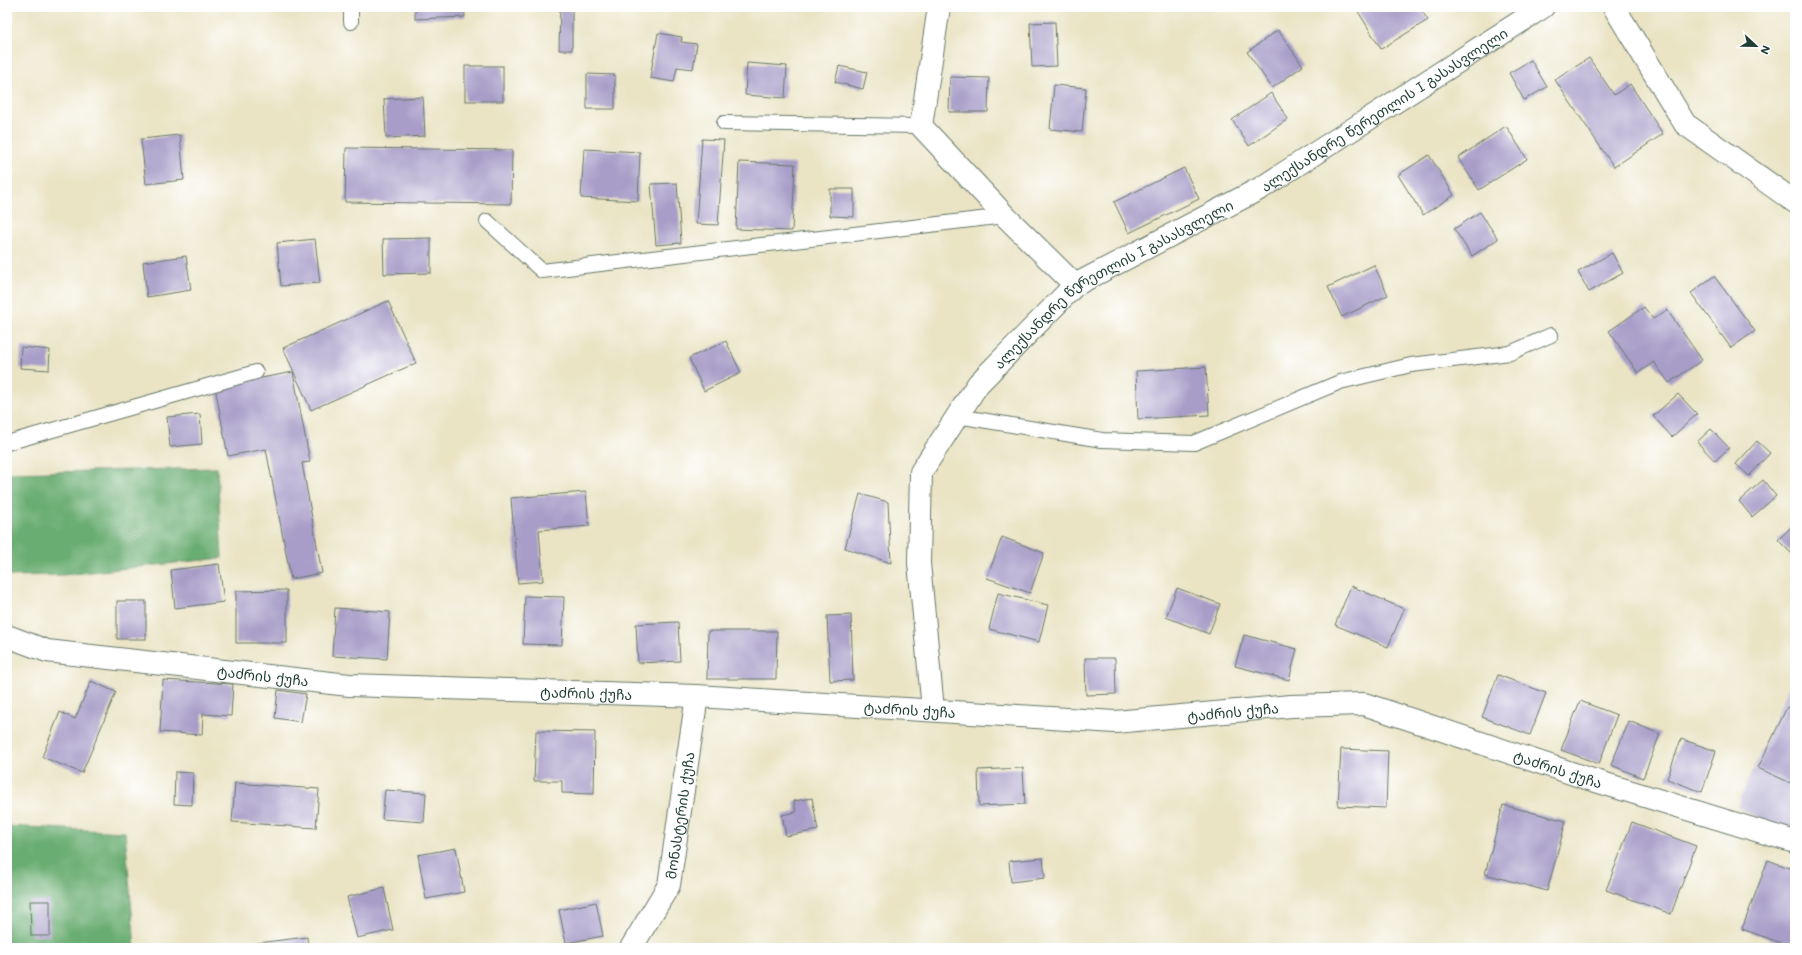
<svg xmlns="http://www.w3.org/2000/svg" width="1802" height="955" font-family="Mali,'Noto Sans Georgian',sans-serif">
<rect width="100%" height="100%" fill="#fff"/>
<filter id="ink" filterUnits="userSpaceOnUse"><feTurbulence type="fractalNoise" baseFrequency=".025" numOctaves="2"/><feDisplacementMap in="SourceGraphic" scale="8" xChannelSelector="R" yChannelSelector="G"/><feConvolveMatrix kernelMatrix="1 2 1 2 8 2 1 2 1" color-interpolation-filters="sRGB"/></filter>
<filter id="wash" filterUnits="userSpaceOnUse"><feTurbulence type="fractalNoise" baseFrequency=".012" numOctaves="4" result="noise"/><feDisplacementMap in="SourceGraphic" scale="16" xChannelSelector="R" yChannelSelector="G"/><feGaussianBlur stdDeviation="0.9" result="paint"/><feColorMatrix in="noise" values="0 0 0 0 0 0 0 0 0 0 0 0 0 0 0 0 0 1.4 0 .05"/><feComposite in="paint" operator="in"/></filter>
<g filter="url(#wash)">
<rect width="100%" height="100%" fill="#eae4c5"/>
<!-- industrial -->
<path fill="#c5c0da" d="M 1795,672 L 1795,837 L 1737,807 Z"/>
<!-- forest -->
<g fill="#6bad72" stroke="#457553">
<path d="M 217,468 L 222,558 L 63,575 L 7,576 L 7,473 Z"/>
<path d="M 7,826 L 125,832 L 135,948 L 7,948 Z"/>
</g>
<g id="blocks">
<!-- building -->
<g fill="#a79dc8">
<path d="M 415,7 L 464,7 L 465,17 L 415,19 Z"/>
<path d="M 1358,7 L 1419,7 L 1428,20 L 1381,49 L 1356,8 Z"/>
<path d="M 560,8 L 572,8 L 572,50 L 559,50 Z"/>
<path d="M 1055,22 L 1057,66 L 1032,67 L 1030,23 Z"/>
<path d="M 1278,30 L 1303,66 L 1272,88 L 1247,52 Z"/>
<path d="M 658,33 L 682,37 L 681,42 L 697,44 L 693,69 L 677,67 L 674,82 L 650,78 Z"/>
<path d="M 1589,58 L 1614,95 L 1630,84 L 1663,134 L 1614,167 L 1555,80 Z"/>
<path d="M 1531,60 L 1547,87 L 1524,100 L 1509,73 Z"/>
<path d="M 747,63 L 787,66 L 785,98 L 745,95 Z"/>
<rect x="465" y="66" width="38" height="35"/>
<path d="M 839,66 L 867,72 L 863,89 L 835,82 Z"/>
<path d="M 587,74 L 615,75 L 615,109 L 587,109 Z"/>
<path d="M 950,77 L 989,78 L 988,112 L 949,112 Z"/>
<path d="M 1054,85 L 1086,88 L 1082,132 L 1050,129 Z"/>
<path d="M 1271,93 L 1288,119 L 1249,146 L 1232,120 Z"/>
<path d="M 423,97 L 425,136 L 386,138 L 384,99 Z"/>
<path d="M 1506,126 L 1527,159 L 1479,190 L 1458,158 Z"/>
<path d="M 180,135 L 184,180 L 146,184 L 141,139 Z"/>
<path d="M 702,139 L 724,140 L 718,225 L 696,224 Z"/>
<path d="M 346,148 L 512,150 L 511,204 L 345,202 Z"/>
<path d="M 584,149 L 640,152 L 638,201 L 581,198 Z"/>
<path d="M 1429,155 L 1454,195 L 1423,215 L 1398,175 Z"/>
<path d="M 739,162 L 795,164 L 792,231 L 736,229 Z"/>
<path d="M 1184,168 L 1199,199 L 1129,233 L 1114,202 Z"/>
<path d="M 677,183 L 681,243 L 656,245 L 651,184 Z"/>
<path d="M 830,189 L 854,189 L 854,217 L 830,216 Z"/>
<path d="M 1480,212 L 1498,239 L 1472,256 L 1454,229 Z"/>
<path d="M 431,238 L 431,273 L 384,274 L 383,239 Z"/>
<path d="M 315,239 L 320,283 L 281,286 L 277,243 Z"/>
<path d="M 1612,253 L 1623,273 L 1589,292 L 1578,272 Z"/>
<path d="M 186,256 L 191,290 L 147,297 L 143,262 Z"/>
<path d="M 1374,265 L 1388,295 L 1342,317 L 1328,287 Z"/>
<path d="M 1714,276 L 1755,331 L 1731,348 L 1691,293 Z"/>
<path d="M 388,301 L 416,363 L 311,410 L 283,348 Z"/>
<path d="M 1644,307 L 1653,319 L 1667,310 L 1702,360 L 1669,383 L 1654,362 L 1638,373 L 1609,331 Z"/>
<path d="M 726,341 L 741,373 L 704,391 L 689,358 Z"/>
<path d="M 21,347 L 50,350 L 49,370 L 20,368 Z"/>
<path d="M 1206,367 L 1209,415 L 1138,419 L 1136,371 Z"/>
<path d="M 293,372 L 310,462 L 302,463 L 322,573 L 291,579 L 266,449 L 228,456 L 215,387 Z"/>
<path d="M 1678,394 L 1697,414 L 1672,437 L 1653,416 Z"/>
<path d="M 200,414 L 202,444 L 170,447 L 167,417 Z"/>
<path d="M 1711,429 L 1729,448 L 1715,461 L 1697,442 Z"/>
<path d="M 1757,441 L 1770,453 L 1749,476 L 1736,464 Z"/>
<path d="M 1763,480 L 1776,496 L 1752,517 L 1739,501 Z"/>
<path d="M 586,492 L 589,526 L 539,530 L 543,581 L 518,583 L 511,498 Z"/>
<path d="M 860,494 L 888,502 L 891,563 L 845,548 Z"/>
<path d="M 1795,523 L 1795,557 L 1778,540 Z"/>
<path d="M 1002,537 L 1044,553 L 1030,593 L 987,578 Z"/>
<path d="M 219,564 L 224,602 L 175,608 L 171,570 Z"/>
<path d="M 1351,586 L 1404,609 L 1388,647 L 1335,625 Z"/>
<path d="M 1177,588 L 1220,604 L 1209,634 L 1166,617 Z"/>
<path d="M 287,590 L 287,643 L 236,643 L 236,591 Z"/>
<path d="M 998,593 L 1048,605 L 1039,642 L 989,629 Z"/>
<path d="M 525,596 L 564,597 L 562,645 L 523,644 Z"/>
<rect x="117" y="601" width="29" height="38"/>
<path d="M 335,608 L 390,612 L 387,659 L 332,656 Z"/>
<path d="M 851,615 L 853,680 L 830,681 L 827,616 Z"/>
<path d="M 678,622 L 680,661 L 638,663 L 636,624 Z"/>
<path d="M 708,631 L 777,631 L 776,679 L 707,679 Z"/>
<path d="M 1244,635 L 1297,649 L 1289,680 L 1235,666 Z"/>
<path d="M 1085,658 L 1115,658 L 1116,694 L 1086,695 Z"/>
<path d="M 1498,675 L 1546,693 L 1530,735 L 1482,717 Z"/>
<path d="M 163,680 L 233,684 L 231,716 L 203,714 L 202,735 L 160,732 Z"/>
<path d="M 91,681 L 116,692 L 82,773 L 42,757 L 60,712 L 75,719 Z"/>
<path d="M 278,690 L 306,694 L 301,722 L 275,718 Z"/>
<path d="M 1580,701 L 1617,715 L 1599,764 L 1561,750 Z"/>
<path d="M 1787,707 L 1795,710 L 1795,785 L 1758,768 Z"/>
<path d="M 1629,721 L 1660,734 L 1643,778 L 1611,765 Z"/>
<path d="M 536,731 L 595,732 L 594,794 L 562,793 L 562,781 L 534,781 Z"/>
<path d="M 1681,739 L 1716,751 L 1702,792 L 1667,779 Z"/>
<path d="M 1341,749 L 1388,751 L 1386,808 L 1338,806 Z"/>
<path d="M 1023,768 L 1025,804 L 979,806 L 978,770 Z"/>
<path d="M 175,772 L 193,773 L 192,805 L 174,804 Z"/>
<path d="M 235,783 L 319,789 L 316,828 L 232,822 Z"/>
<path d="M 385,790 L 426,793 L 424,822 L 382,819 Z"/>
<path d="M 812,798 L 818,830 L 786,836 L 782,815 L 796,812 L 794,801 Z"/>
<path d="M 1503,805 L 1566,821 L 1547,891 L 1485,874 Z"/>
<path d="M 1632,822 L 1696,846 L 1671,914 L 1606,890 Z"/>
<path d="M 456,848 L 464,892 L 426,899 L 418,855 Z"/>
<path d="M 1043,858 L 1045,878 L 1011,882 L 1009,861 Z"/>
<path d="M 1768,860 L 1795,870 L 1795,948 L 1742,929 Z"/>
<path d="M 384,888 L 393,930 L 357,938 L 347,897 Z"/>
<path d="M 30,901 L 50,901 L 50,936 L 31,936 Z"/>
<path d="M 596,902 L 603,936 L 566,943 L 559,910 Z"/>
<path d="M 307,937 L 308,948 L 258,948 L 257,943 Z"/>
</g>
</g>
</g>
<g filter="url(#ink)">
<use href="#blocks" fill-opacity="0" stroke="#667767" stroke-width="1"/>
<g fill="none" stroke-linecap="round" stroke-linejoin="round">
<defs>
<g id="lane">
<path d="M 351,22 L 351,7"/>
<path d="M 724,123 L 921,126"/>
<path d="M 487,221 L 542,271 L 1005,216"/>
<path d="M 957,416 L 1102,440 L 1194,443 L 1340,382 L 1411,365 L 1510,353 L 1551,335"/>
<path d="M 7,443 L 256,372"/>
</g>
<g id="street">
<path d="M 939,7 L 921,126 L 1005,216 L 1075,285"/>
<path d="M 1614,7 L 1685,124 L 1795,202"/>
<path id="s1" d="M 7,636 L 47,651 L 349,685 L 697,696 L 1115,722 L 1291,706 L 1364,704 L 1586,778 L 1795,842"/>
<path id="s2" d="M 933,710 L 919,563 L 921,472 L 978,384 L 1075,285 L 1261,188 L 1543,7"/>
<path id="s3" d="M 631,948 L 669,885 L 697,696"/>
</g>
</defs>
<!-- lane casing -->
<use href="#lane" stroke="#667767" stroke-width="16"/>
<!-- street casing -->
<use href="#street" stroke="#667767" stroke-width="24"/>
<!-- lane -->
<use href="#lane" stroke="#fff" stroke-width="14"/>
<!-- street -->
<use href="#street" stroke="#fff" stroke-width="22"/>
</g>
</g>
<g text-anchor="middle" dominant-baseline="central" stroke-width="3.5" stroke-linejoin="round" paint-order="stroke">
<!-- street labels -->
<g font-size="14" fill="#1f3d34" stroke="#fff">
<text stroke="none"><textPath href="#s2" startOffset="838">ალექსანდრე წერეთლის I გასასვლელი</textPath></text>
<text stroke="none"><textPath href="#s2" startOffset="514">ალექსანდრე წერეთლის I გასასვლელი</textPath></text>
<text stroke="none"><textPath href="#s1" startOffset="260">ტაძრის ქუჩა</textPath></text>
<text stroke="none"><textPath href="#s1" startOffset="584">ტაძრის ქუჩა</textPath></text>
<text stroke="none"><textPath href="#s1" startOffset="908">ტაძრის ქუჩა</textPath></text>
<text stroke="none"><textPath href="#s1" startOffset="1232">ტაძრის ქუჩა</textPath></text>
<text stroke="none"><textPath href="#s1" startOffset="1568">ტაძრის ქუჩა</textPath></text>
<text stroke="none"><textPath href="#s3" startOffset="144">მონასტერის ქუჩა</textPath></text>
</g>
</g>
<!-- margin -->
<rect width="1802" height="955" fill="none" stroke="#fff" stroke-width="24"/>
<!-- north arrow -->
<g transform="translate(1756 46) rotate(112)" stroke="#ffffff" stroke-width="3" paint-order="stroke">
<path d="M0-3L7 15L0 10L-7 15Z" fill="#1f3d34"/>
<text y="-6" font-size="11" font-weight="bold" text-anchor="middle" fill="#1f3d34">N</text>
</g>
</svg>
